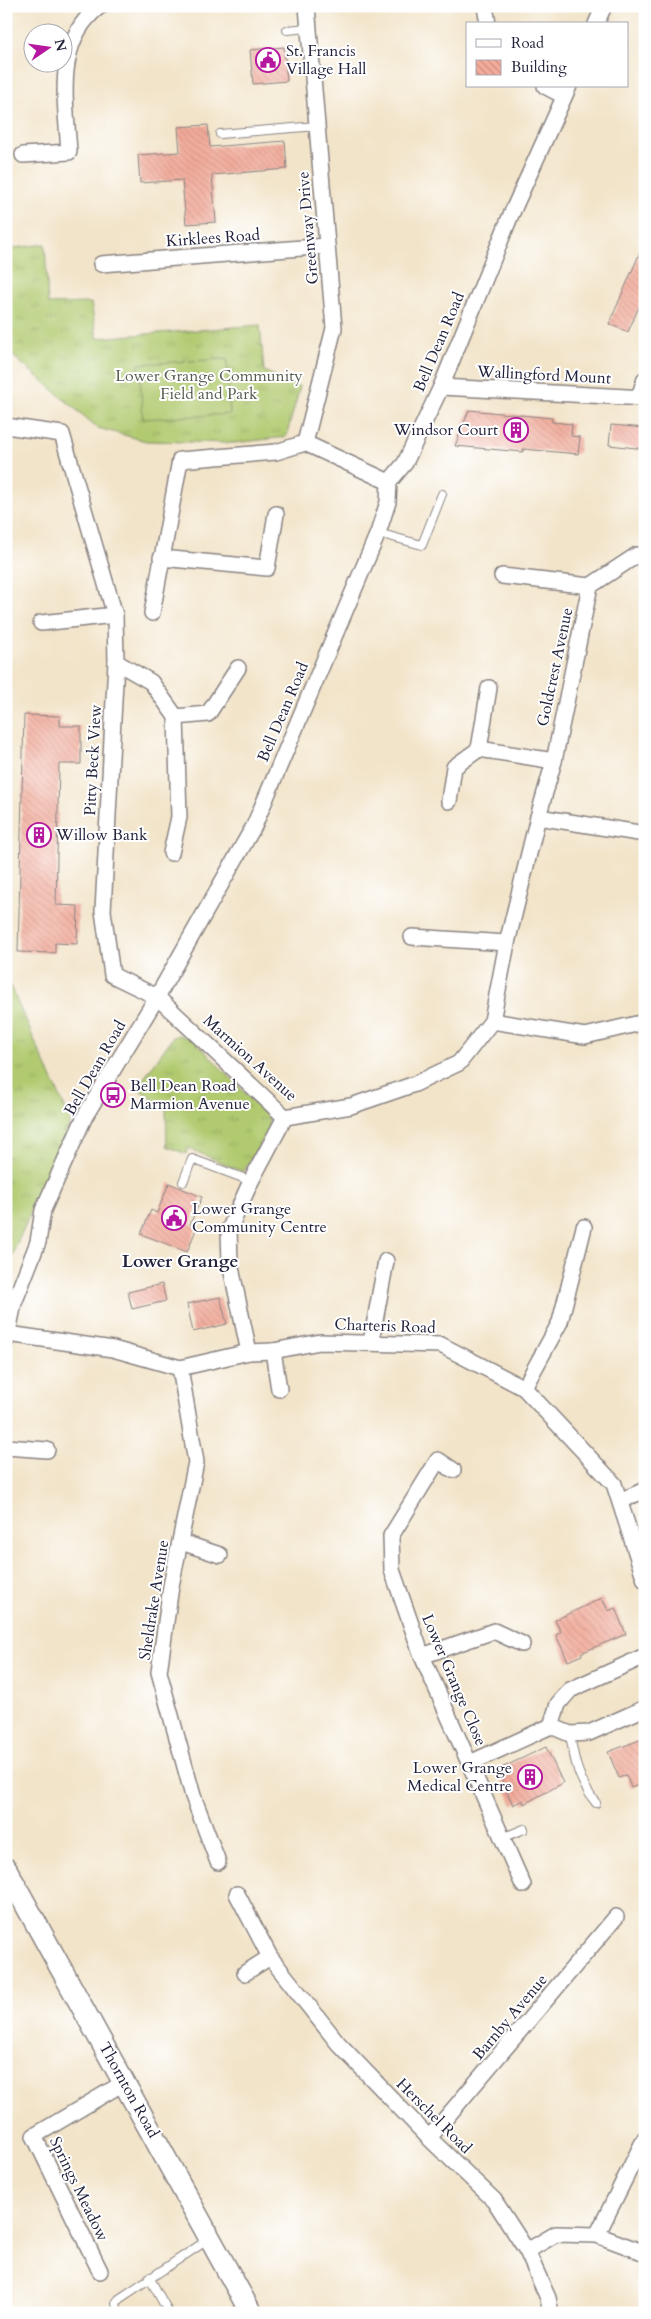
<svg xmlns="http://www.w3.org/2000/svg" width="651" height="2319" font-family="Cardo,serif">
<defs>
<pattern id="grass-tufts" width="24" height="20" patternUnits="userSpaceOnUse" patternTransform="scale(1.25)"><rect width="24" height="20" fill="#b1ca70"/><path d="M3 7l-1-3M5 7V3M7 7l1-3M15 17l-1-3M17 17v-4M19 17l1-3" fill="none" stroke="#98ad62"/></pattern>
<pattern id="building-back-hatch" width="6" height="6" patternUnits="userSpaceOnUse" patternTransform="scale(1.25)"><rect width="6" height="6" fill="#f2aa99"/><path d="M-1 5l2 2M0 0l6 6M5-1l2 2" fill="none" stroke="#cf9285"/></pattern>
</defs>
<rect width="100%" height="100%" fill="#fff"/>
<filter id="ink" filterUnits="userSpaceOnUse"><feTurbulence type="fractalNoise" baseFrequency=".02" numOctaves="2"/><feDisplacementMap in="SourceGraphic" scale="10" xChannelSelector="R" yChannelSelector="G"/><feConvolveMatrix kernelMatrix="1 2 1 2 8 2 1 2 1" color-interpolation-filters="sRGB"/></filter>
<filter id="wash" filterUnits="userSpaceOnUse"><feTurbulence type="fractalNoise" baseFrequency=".0096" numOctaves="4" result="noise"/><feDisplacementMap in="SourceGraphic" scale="20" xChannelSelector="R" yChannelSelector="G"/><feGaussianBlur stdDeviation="1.12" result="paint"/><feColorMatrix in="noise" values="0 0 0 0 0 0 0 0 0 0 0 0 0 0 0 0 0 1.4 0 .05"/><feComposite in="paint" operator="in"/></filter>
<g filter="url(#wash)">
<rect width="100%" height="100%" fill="#f2e4c9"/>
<!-- grass -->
<g fill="url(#grass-tufts)" stroke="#6a7656">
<path d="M 45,244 L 48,304 L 91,303 L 97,338 L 260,325 L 264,371 L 300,387 L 286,437 L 234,443 L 146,441 L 98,428 L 6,350 L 6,249 Z"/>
<path d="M 6,977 L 71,1121 L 15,1248 L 6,1280 Z"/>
<path d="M 178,1035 L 189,1038 L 196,1042 L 269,1118 L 268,1131 L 243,1172 L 188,1148 L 186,1154 L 167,1146 L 166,1109 L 137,1088 L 173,1037 Z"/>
</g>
<!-- garden -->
<path fill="#b1ca70" stroke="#6a7656" d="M 227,359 L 230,414 L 143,419 L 139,364 Z"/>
<g id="blocks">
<!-- building -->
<g fill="url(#building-back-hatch)">
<path d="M 284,47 L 287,81 L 253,84 L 250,50 Z"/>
<path d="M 208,125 L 210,147 L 285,141 L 287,169 L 212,175 L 216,222 L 186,224 L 182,180 L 140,183 L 138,155 L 180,152 L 178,127 Z"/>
<path d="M 645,241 L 645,293 L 628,332 L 609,324 Z"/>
<path d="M 469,410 L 552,418 L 552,422 L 572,424 L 571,436 L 580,437 L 578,454 L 523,449 L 523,452 L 455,446 Z"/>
<path d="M 611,425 L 645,428 L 645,449 L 609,445 Z"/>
<path d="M 24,715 L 60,716 L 60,726 L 81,726 L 81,764 L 59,764 L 56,905 L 78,906 L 77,944 L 55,943 L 55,953 L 18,952 Z"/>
<path d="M 169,1183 L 202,1197 L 190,1224 L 197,1227 L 187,1252 L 141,1234 L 151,1210 L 157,1213 Z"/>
<path d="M 162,1284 L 166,1301 L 132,1309 L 128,1292 Z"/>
<path d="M 220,1297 L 227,1324 L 193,1332 L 187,1304 Z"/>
<path d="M 602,1598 L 608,1611 L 615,1608 L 626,1634 L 581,1653 L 582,1655 L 568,1661 L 556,1635 L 561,1632 L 555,1620 Z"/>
<path d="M 645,1738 L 645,1783 L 631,1788 L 626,1775 L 619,1778 L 608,1752 Z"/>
<path d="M 546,1747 L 563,1783 L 524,1804 L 523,1800 L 513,1805 L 497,1770 Z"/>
</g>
</g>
</g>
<g filter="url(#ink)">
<use href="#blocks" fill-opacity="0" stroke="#8a8382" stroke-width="1"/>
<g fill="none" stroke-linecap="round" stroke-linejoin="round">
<defs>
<g id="lane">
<path d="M 287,30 L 309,28"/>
<path d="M 220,134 L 317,126"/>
<path d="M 378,533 L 422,545 L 442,494"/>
<path d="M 183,1182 L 192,1159 L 251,1181"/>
<path d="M 570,1734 C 574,1760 579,1782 596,1803"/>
<path d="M 502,1838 L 524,1829"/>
<path d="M 149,2277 L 169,2313"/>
<path d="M 118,2313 L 116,2303 L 119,2299 L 209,2239"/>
</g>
<g id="street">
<path d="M 485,6 L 488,24"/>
<path d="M 596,24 L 604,6"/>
<path d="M 545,86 L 564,96"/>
<path d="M 23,155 L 69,152 C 66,102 53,41 100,6"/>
<path d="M 101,264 L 327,246"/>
<path d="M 441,387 L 645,398"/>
<path d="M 639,397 L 645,379"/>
<path d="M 6,426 L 62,434 L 115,615 L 116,662 L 103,911 L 112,975 L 157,997 L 285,1117 L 351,1106 L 415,1084 L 459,1063 L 492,1021 L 507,943 L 538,817 L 554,761 L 590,586 L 637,555 L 645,556"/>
<path d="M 305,443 L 334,328 L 307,6"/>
<path d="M 305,443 L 389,482"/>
<path d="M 161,558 L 267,568 L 276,514"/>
<path d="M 502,576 L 590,586"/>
<path d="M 152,613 L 180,460 L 276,452 L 305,443"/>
<path d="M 41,623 L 115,615"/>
<path d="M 116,662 L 151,682 L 176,717 L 208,714 L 238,668"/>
<path d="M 479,749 L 489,688"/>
<path d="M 449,801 L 454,767 L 479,749 L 554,761"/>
<path d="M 538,817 L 645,834"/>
<path d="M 171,853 L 179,817 L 176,717"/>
<path d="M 412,937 L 507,943"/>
<path d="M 492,1021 L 585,1036 L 645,1022"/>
<path d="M 8,1334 L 113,1349 L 180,1368 L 249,1352 L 273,1351 L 320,1342 L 441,1345 L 524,1388 L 614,1484 L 645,1580"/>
<path d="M 6,1341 L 14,1303 L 38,1242 L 43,1210 L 85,1116 L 157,997 L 254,826 L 378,533 L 388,502 L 389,482 L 405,463 L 441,387 L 510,217 L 569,86"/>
<path d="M 371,1342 L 386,1261"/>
<path d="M 273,1351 L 279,1389"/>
<path d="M 249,1352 L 230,1263 L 229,1230 L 251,1181 L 285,1117"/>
<path d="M 180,1368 L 196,1462 L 171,1586 L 159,1672 L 193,1796 L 218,1862"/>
<path d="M 524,1388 L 560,1322 L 584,1227"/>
<path d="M 6,1447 L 47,1450"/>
<path d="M 453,1470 L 438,1460 L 391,1536 L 392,1570 L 422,1656 L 523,1885"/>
<path d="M 620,1501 L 645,1490"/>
<path d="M 181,1542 L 220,1555"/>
<path d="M 422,1656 L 494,1631 L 522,1644"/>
<path d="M 551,1726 L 558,1704 L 570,1690 L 645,1656"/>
<path d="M 470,1763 L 551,1726 L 570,1734 L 589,1733 L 645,1708"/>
<path d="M 237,1894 L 270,1957 L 338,2043 L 429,2138 L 494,2200 L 527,2251 L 548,2298 L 551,2313"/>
<path d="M 245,1973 L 270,1957"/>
<path d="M 429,2138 L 616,1917"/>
<path d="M 597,2235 L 645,2138"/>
<path d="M 527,2251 L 556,2234 L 597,2235 L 645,2253"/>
<path d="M 100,2271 L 34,2136 L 125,2082"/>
</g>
<path id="secondary" d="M 6,1869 L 251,2313"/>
</defs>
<!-- lane casing -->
<use href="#lane" stroke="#8a8382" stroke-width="10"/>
<!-- street casing -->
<use href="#street" stroke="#8a8382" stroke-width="18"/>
<!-- secondary casing -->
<use href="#secondary" stroke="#8a8382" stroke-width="24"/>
<!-- lane -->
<use href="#lane" stroke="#fff" stroke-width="8"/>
<!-- street -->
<use href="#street" stroke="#fff" stroke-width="15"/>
<!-- secondary -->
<use href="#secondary" stroke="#fff" stroke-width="21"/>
</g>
</g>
<!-- icons -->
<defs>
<symbol id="civic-ring" viewBox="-11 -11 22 22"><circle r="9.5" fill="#fff" stroke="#b5179e" stroke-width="1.5"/><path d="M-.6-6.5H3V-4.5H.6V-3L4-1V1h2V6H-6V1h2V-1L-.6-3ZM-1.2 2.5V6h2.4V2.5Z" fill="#b5179e"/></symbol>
<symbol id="building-ring" viewBox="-11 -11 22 22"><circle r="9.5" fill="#fff" stroke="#b5179e" stroke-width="1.5"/><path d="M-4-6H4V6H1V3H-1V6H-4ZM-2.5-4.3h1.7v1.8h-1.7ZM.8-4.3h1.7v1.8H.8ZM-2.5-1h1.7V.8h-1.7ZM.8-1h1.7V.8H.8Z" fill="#b5179e"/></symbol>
<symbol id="bus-ring" viewBox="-11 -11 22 22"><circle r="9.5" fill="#fff" stroke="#b5179e" stroke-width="1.5"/><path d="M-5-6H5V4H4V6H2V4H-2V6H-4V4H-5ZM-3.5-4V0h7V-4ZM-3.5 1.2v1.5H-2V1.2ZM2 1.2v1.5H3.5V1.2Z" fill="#b5179e"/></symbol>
</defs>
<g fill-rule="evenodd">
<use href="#civic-ring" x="254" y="46" width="28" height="28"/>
<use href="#building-ring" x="502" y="416" width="28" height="28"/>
<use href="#building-ring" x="25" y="821" width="28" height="28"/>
<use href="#bus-ring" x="99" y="1081" width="28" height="28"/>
<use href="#civic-ring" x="160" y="1204" width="28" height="28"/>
<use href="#building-ring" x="516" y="1763" width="28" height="28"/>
</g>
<g text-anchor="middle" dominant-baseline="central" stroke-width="4" stroke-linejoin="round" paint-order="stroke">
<!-- poi labels -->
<g font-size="16" fill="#22223b" stroke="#fff" text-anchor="start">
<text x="286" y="51">St. Francis<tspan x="286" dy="18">Village Hall</tspan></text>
<text x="498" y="430" text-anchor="end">Windsor Court</text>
<text x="56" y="835">Willow Bank</text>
<text x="130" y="1086">Bell Dean Road<tspan x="130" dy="18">Marmion Avenue</tspan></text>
<text x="192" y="1209">Lower Grange<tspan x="192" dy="18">Community Centre</tspan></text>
<text x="512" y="1768" text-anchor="end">Lower Grange<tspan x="512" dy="18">Medical Centre</tspan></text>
</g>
<!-- street labels -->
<g font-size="16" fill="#22223b" stroke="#fff">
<text transform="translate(308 228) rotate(-95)">Greenway Drive</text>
<text transform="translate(213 238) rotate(-4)">Kirklees Road</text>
<text transform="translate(439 342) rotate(-67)">Bell Dean Road</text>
<text transform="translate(544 375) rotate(3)">Wallingford Mount</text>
<text transform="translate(555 667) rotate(-78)">Goldcrest Avenue</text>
<text transform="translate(283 712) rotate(-67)">Bell Dean Road</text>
<text transform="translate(93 760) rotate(-87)">Pitty Beck View</text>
<text transform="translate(250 1058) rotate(42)">Marmion Avenue</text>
<text transform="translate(95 1068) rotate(-60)">Bell Dean Road</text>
<text transform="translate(385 1326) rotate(2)">Charteris Road</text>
<text transform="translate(154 1600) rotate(-81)">Sheldrake Avenue</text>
<text transform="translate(454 1680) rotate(67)">Lower Grange Close</text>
<text transform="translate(510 2017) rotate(-50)">Barnby Avenue</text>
<text transform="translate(129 2090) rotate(61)">Thornton Road</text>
<text transform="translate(434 2116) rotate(45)">Herschel Road</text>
<text transform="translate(79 2189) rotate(64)">Springs Meadow</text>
</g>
<!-- park labels -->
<g font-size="16" fill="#545d4e" stroke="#fff">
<text x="209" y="376">Lower Grange Community<tspan x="209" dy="18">Field and Park</tspan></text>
</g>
<!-- neighbourhood labels -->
<g font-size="18" font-weight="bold" fill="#22223b" stroke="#fff">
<text x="180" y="1261">Lower Grange</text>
</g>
</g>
<!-- margin -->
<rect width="651" height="2319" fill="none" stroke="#fff" stroke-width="25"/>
<!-- legend -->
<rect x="466" y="22" width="162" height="65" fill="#ffffff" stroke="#a7a7b1"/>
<rect x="476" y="39" width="25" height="8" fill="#ffffff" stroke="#a7a7b1"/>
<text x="511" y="48" font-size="15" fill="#22223b">Road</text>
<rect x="476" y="60" width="25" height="15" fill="url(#building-back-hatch)" stroke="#a7a7b1"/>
<text x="511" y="72" font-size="15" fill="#22223b">Building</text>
<!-- north arrow -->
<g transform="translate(48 48) rotate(77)"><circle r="24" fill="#ffffff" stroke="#a7a7b1"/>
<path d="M0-4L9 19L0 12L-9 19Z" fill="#b5179e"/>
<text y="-8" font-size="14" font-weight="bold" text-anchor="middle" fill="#22223b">N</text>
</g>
</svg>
